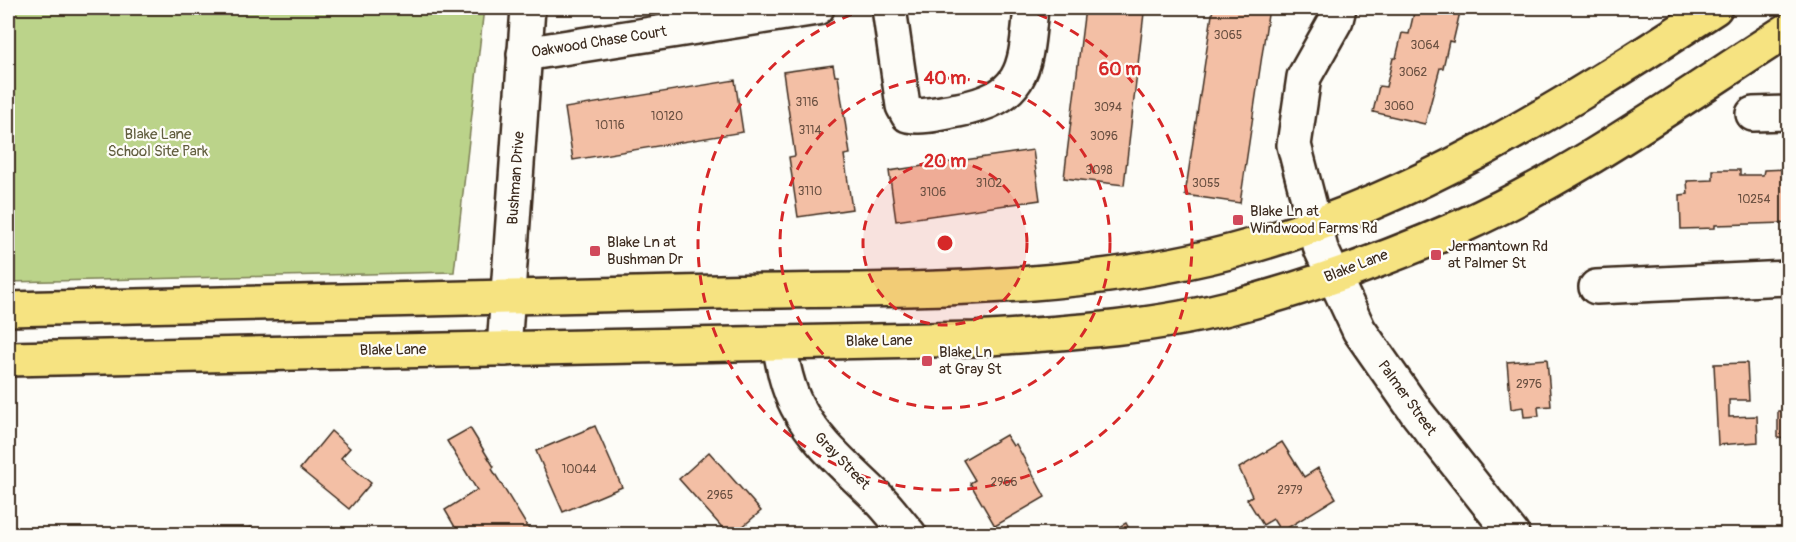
<svg xmlns="http://www.w3.org/2000/svg" width="1796" height="542" font-family="Pangolin,sans-serif">
<rect width="100%" height="100%" fill="#fdfcf7"/>
<filter id="ink" filterUnits="userSpaceOnUse"><feTurbulence type="fractalNoise" baseFrequency=".0167" numOctaves="2"/><feDisplacementMap in="SourceGraphic" scale="12" xChannelSelector="R" yChannelSelector="G"/><feConvolveMatrix kernelMatrix="1 2 1 2 8 2 1 2 1" color-interpolation-filters="sRGB"/></filter>
<g filter="url(#ink)">
<!-- green -->
<path fill="#bbd38a" stroke="#7b7e54" stroke-width="1.5" d="M 8,8 L 484,8 L 454,272 L 8,282 Z"/>
<!-- building -->
<g fill="#f3bfa5" stroke="#3b2a1e" stroke-width="1.5">
<path d="M 1085,8 L 1144,13 L 1124,185 L 1064,178 Z"/>
<path d="M 1213,8 L 1269,8 L 1240,203 L 1185,195 Z"/>
<path d="M 1415,8 L 1465,8 L 1464,13 L 1460,12 L 1453,42 L 1449,41 L 1443,68 L 1440,68 L 1425,124 L 1373,112 L 1379,86 L 1386,87 L 1393,58 L 1396,58 L 1402,33 L 1409,34 Z"/>
<path d="M 833,65 L 835,76 L 838,76 L 850,154 L 844,155 L 852,209 L 798,217 L 789,157 L 795,156 L 783,72 Z"/>
<path d="M 735,80 L 743,132 L 573,160 L 565,108 Z"/>
<path d="M 1033,150 L 1040,200 L 896,221 L 889,171 Z"/>
<path d="M 1788,169 L 1788,223 L 1715,225 L 1715,228 L 1681,229 L 1680,195 L 1688,194 L 1687,181 L 1713,180 L 1713,170 L 1740,170 L 1740,175 L 1763,175 L 1764,170 Z"/>
<path d="M 1547,359 L 1551,406 L 1538,407 L 1539,416 L 1524,417 L 1523,407 L 1511,409 L 1507,362 Z"/>
<path d="M 1747,363 L 1749,400 L 1729,400 L 1729,417 L 1757,416 L 1758,442 L 1718,445 L 1714,364 Z"/>
<path d="M 1778,411 L 1788,411 L 1788,439 L 1778,438 Z"/>
<path d="M 595,426 L 622,487 L 563,512 L 536,451 Z"/>
<path d="M 470,428 L 494,467 L 492,469 L 532,534 L 459,534 L 445,510 L 477,490 L 447,441 Z"/>
<path d="M 331,431 L 350,448 L 341,458 L 371,483 L 349,509 L 300,469 Z"/>
<path d="M 1006,435 L 1013,446 L 1016,444 L 1045,497 L 995,526 L 970,483 L 975,480 L 963,460 Z"/>
<path d="M 1282,442 L 1304,477 L 1318,468 L 1336,498 L 1281,532 L 1273,519 L 1263,525 L 1247,499 L 1252,496 L 1239,468 Z"/>
<path d="M 709,452 L 761,511 L 734,534 L 728,534 L 679,479 Z"/>
<path d="M 1126,523 L 1132,534 L 1106,534 Z"/>
<path d="M 251,527 L 253,534 L 216,534 Z"/>
</g>
<g fill="none" stroke-linecap="round" stroke-linejoin="round">
<defs>
<g id="minor">
<path d="M 889,8 L 903,106 L 908,115 C 924,118 941,113 958,110 C 1026,97 1025,68 1031,8"/>
<path d="M 1339,8 L 1336,20 L 1304,77 L 1294,145 L 1321,249 L 1359,330 L 1417,413 L 1512,534"/>
<path d="M 524,54 L 817,8"/>
<path d="M 1753,114 L 1788,113"/>
<path d="M 1596,287 L 1788,278"/>
<path d="M 779,344 C 783,365 787,387 797,406 C 816,443 850,470 879,499 C 890,510 899,523 909,534"/>
<path d="M 504,349 L 528,8"/>
</g>
<g id="major">
<path d="M 8,309 C 245,303 482,298 719,292 C 890,288 1066,295 1233,251 C 1409,205 1564,106 1715,8"/>
<path d="M 8,359 L 975,339 C 1064,333 1154,328 1240,305 C 1315,285 1391,257 1462,226 C 1577,174 1682,98 1788,30"/>
</g>
</defs>
<!-- minor casing -->
<use href="#minor" stroke="#3b2a1e" stroke-width="38"/>
<!-- major casing -->
<use href="#major" stroke="#3b2a1e" stroke-width="38"/>
<!-- minor -->
<use href="#minor" stroke="#fdfcf7" stroke-width="33"/>
<!-- major -->
<use href="#major" stroke="#f6e381" stroke-width="33"/>
</g>
</g>
<!-- distance rings -->
<circle cx="945" cy="243" r="82" fill="#d62828" fill-opacity=".12"/>
<g fill="none" stroke="#d62828" stroke-width="3" stroke-dasharray="10 8">
<circle cx="945" cy="243" r="82"/>
<circle cx="945" cy="243" r="165"/>
<path d="M1021 8A247 247 0 1 1 869 8"/>
</g>
<!-- markers -->
<g fill="#d1495b" stroke="#fdfcf7" stroke-width="2">
<rect x="1232" y="214" width="12" height="12" rx="3"/>
<rect x="589" y="245" width="12" height="12" rx="3"/>
<rect x="1430" y="249" width="12" height="12" rx="3"/>
<rect x="921" y="355" width="12" height="12" rx="3"/>
</g>
<g text-anchor="middle" dominant-baseline="central" stroke-width="4.5" stroke-linejoin="round" paint-order="stroke">
<!-- number labels -->
<g font-size="12" fill="#694f40">
<text x="1228" y="35">3065</text>
<text x="1425" y="45">3064</text>
<text x="1413" y="72">3062</text>
<text x="807" y="102">3116</text>
<text x="1399" y="106">3060</text>
<text x="1108" y="107">3094</text>
<text x="667" y="116">10120</text>
<text x="610" y="125">10116</text>
<text x="810" y="130">3114</text>
<text x="1104" y="136">3096</text>
<text x="1099" y="170">3098</text>
<text x="989" y="183">3102</text>
<text x="1206" y="183">3055</text>
<text x="810" y="191">3110</text>
<text x="933" y="192">3106</text>
<text x="1754" y="199">10254</text>
<text x="1529" y="384">2976</text>
<text x="579" y="469">10044</text>
<text x="1004" y="482">2966</text>
<text x="1290" y="490">2979</text>
<text x="720" y="495">2965</text>
</g>
<!-- street labels -->
<g font-size="15" fill="#3b2a1e" stroke="#fdfcf7">
<text transform="translate(599 42) rotate(-9)">Oakwood Chase Court</text>
<text transform="translate(516 178) rotate(-86)">Bushman Drive</text>
<text transform="translate(1356 266) rotate(-21)">Blake Lane</text>
<text transform="translate(879 341) rotate(-1)">Blake Lane</text>
<text transform="translate(393 350) rotate(-1)">Blake Lane</text>
<text transform="translate(1407 398) rotate(54)">Palmer Street</text>
<text transform="translate(842 461) rotate(46)">Gray Street</text>
</g>
<!-- park labels -->
<g font-size="15" fill="#615d3e" stroke="#fdfcf7">
<text x="158" y="134">Blake Lane<tspan x="158" dy="17">School Site Park</tspan></text>
</g>
<!-- poi labels -->
<g font-size="15" fill="#3b2a1e" stroke="#fdfcf7" text-anchor="start">
<text x="1250" y="211">Blake Ln at<tspan x="1250" dy="17">Windwood Farms Rd</tspan></text>
<text x="607" y="242">Blake Ln at<tspan x="607" dy="17">Bushman Dr</tspan></text>
<text x="1448" y="246">Jermantown Rd<tspan x="1448" dy="17">at Palmer St</tspan></text>
<text x="939" y="352">Blake Ln<tspan x="939" dy="17">at Gray St</tspan></text>
</g>
</g>
<circle cx="945" cy="243" r="9" fill="#d62828" stroke="#fdfcf7" stroke-width="3"/>
<g font-size="18" text-anchor="middle" font-weight="bold" fill="#d62828" stroke="#fdfcf7" stroke-width="4.5" stroke-linejoin="round" paint-order="stroke">
<text x="1120" y="75">60 m</text>
<text x="945" y="84">40 m</text>
<text x="945" y="167">20 m</text>
</g>
<!-- margin -->
<rect width="1796" height="542" fill="none" stroke="#fdfcf7" stroke-width="30"/>
<rect x="15" y="15" width="1766" height="512" fill="none" stroke="#3b2a1e" stroke-width="2" filter="url(#ink)"/>
</svg>
